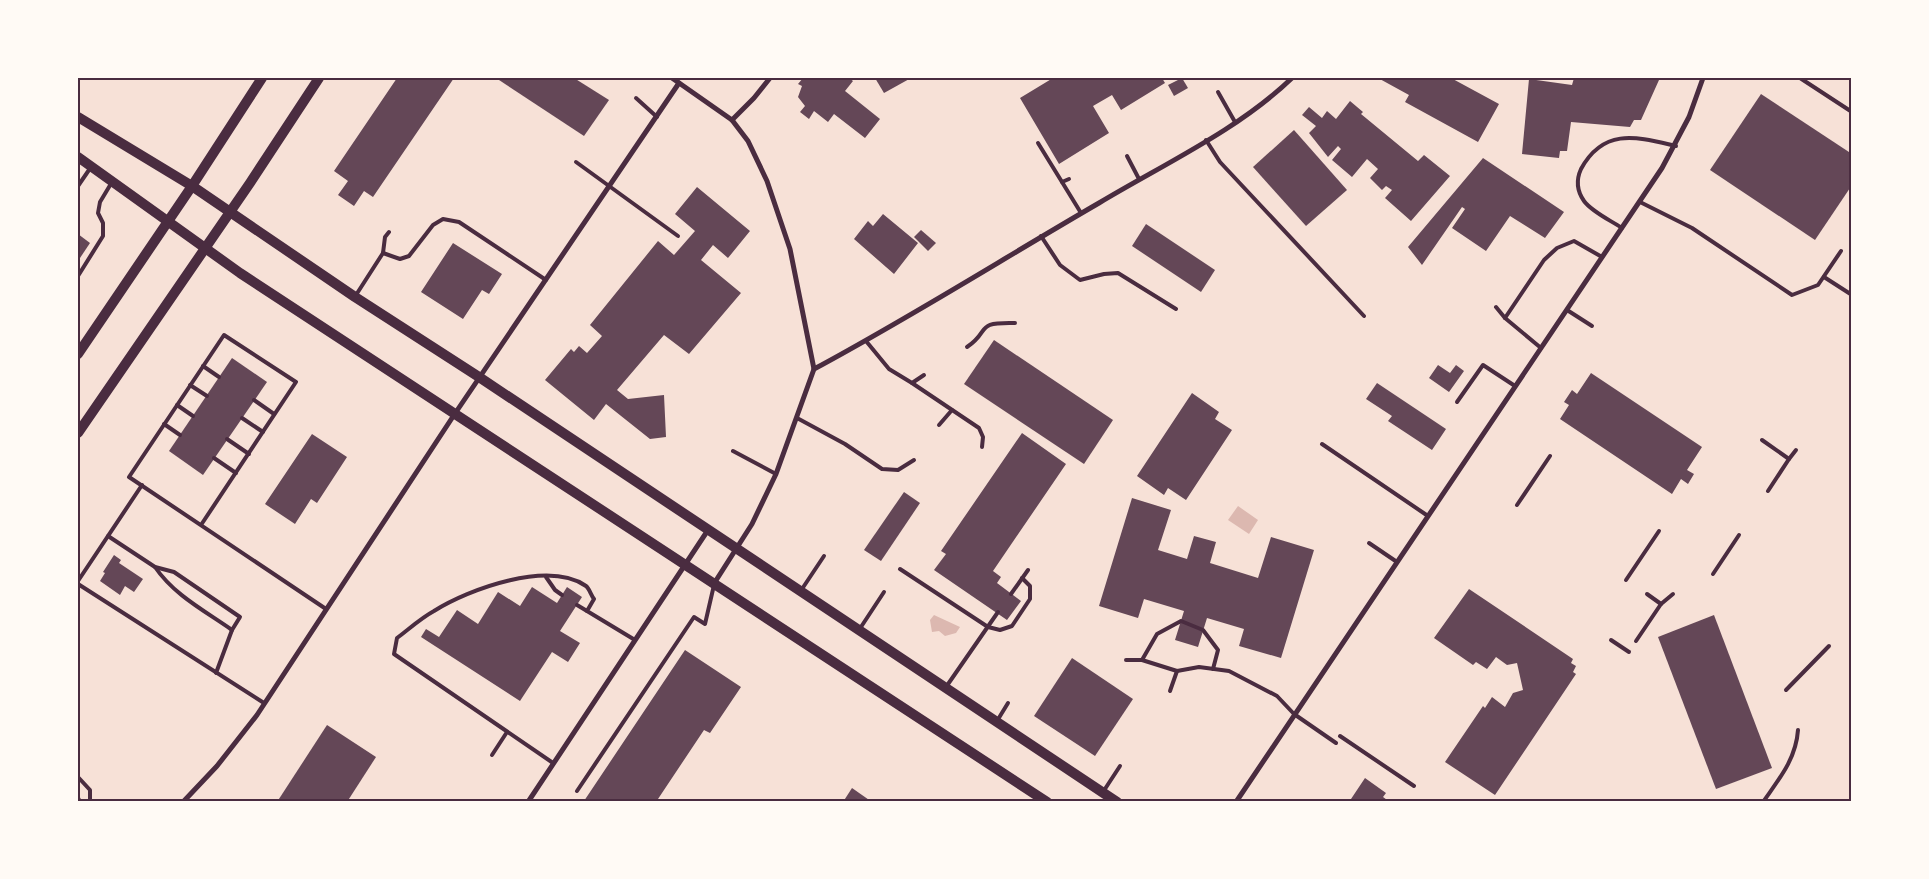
<svg xmlns="http://www.w3.org/2000/svg" width="1929" height="879" font-family="'Fira Sans',sans-serif">
<rect width="100%" height="100%" fill="#f7e1d7"/>
<!-- water -->
<g fill="#dcb8b0">
<path d="M 1238,506 L 1258,520 L 1249,534 L 1228,520 Z"/>
<path d="M 934,615 L 960,627 L 956,633 L 945,636 L 939,631 L 932,632 L 930,620 Z"/>
</g>
<!-- building -->
<g fill="#644757">
<path d="M 397,78 L 454,78 L 373,197 L 364,191 L 354,206 L 338,195 L 348,181 L 334,171 Z"/>
<path d="M 496,78 L 574,78 L 609,100 L 584,136 Z"/>
<path d="M 803,78 L 849,78 L 853,81 L 845,91 L 880,119 L 865,138 L 834,114 L 828,122 L 814,111 L 809,119 L 800,112 L 805,106 L 798,97 L 802,86 L 798,84 Z"/>
<path d="M 875,78 L 911,78 L 884,93 Z"/>
<path d="M 1053,78 L 1162,78 L 1165,83 L 1121,110 L 1112,95 L 1093,106 L 1109,133 L 1059,164 L 1020,98 Z"/>
<path d="M 1182,78 L 1188,88 L 1174,96 L 1168,85 Z"/>
<path d="M 1378,78 L 1451,78 L 1499,104 L 1478,142 L 1405,102 L 1409,95 Z"/>
<path d="M 1574,78 L 1659,80 L 1641,120 L 1634,120 L 1630,127 L 1571,122 L 1567,151 L 1560,151 L 1559,158 L 1522,154 L 1529,79 L 1572,85 Z"/>
<path d="M 1761,94 L 1852,154 L 1852,185 L 1815,240 L 1710,170 Z"/>
<path d="M 1350,101 L 1363,112 L 1361,114 L 1418,161 L 1424,155 L 1450,176 L 1411,221 L 1385,198 L 1392,190 L 1386,186 L 1382,190 L 1370,178 L 1378,169 L 1367,159 L 1352,177 L 1332,160 L 1341,149 L 1338,146 L 1328,157 L 1309,133 L 1316,126 L 1302,115 L 1309,107 L 1322,118 L 1327,111 L 1336,119 Z"/>
<path d="M 1294,130 L 1347,190 L 1306,226 L 1253,167 Z"/>
<path d="M 1483,158 L 1564,212 L 1545,238 L 1510,216 L 1486,251 L 1452,228 L 1465,209 L 1462,207 L 1422,265 L 1408,247 Z"/>
<path d="M 697,187 L 750,231 L 728,258 L 713,245 L 701,260 L 741,293 L 689,354 L 664,335 L 617,390 L 628,399 L 664,395 L 666,437 L 650,439 L 606,404 L 594,420 L 545,380 L 571,349 L 574,352 L 579,346 L 587,353 L 602,336 L 590,325 L 658,241 L 674,255 L 695,231 L 675,214 Z"/>
<path d="M 883,214 L 918,243 L 894,274 L 854,239 L 868,221 L 873,226 Z"/>
<path d="M 1146,224 L 1215,270 L 1201,292 L 1132,246 Z"/>
<path d="M 921,230 L 936,243 L 928,251 L 914,237 Z"/>
<path d="M 78,234 L 90,243 L 78,261 Z"/>
<path d="M 453,243 L 502,274 L 489,294 L 482,290 L 463,319 L 421,292 Z"/>
<path d="M 994,340 L 1113,420 L 1084,464 L 964,384 Z"/>
<path d="M 232,358 L 267,382 L 203,475 L 169,451 Z"/>
<path d="M 1438,365 L 1450,373 L 1456,365 L 1464,371 L 1449,392 L 1429,378 Z"/>
<path d="M 1591,373 L 1702,447 L 1687,470 L 1694,474 L 1688,484 L 1681,479 L 1672,494 L 1560,419 L 1569,405 L 1564,402 L 1572,390 L 1577,394 Z"/>
<path d="M 1377,383 L 1446,429 L 1432,450 L 1388,421 L 1392,416 L 1366,399 Z"/>
<path d="M 1192,393 L 1219,412 L 1215,419 L 1232,430 L 1186,500 L 1168,488 L 1164,495 L 1137,476 Z"/>
<path d="M 1022,433 L 1066,464 L 993,571 L 1001,577 L 997,583 L 1021,601 L 1007,620 L 934,570 L 946,554 L 941,551 Z"/>
<path d="M 312,434 L 347,457 L 317,503 L 311,499 L 295,524 L 265,504 Z"/>
<path d="M 904,492 L 920,503 L 881,561 L 864,550 Z"/>
<path d="M 1132,498 L 1171,510 L 1158,550 L 1187,559 L 1194,536 L 1216,542 L 1210,563 L 1258,578 L 1271,537 L 1314,550 L 1281,658 L 1239,646 L 1244,629 L 1207,618 L 1198,647 L 1175,640 L 1184,611 L 1144,599 L 1138,618 L 1099,606 Z"/>
<path d="M 114,555 L 121,560 L 119,563 L 143,579 L 134,592 L 125,586 L 120,595 L 100,581 L 105,573 L 103,572 Z"/>
<path d="M 532,587 L 557,603 L 567,587 L 582,597 L 560,631 L 580,643 L 568,662 L 552,652 L 520,701 L 421,637 L 426,629 L 439,637 L 457,610 L 478,624 L 498,592 L 520,606 Z"/>
<path d="M 1469,589 L 1573,659 L 1571,663 L 1576,666 L 1573,672 L 1576,674 L 1495,795 L 1445,762 L 1483,706 L 1485,708 L 1492,697 L 1505,707 L 1513,693 L 1523,690 L 1517,663 L 1507,665 L 1496,657 L 1487,669 L 1476,662 L 1473,665 L 1434,638 Z"/>
<path d="M 1714,615 L 1772,768 L 1716,789 L 1658,637 Z"/>
<path d="M 685,650 L 741,687 L 710,733 L 704,730 L 656,802 L 584,801 Z"/>
<path d="M 1072,658 L 1133,699 L 1095,756 L 1034,716 Z"/>
<path d="M 327,725 L 376,757 L 347,802 L 277,802 Z"/>
<path d="M 1365,778 L 1386,793 L 1383,797 L 1390,802 L 1349,802 Z"/>
<path d="M 852,788 L 872,802 L 843,802 Z"/>
</g>
<g fill="none" stroke-linecap="round" stroke-linejoin="round">
<!-- service -->
<g stroke="#4a2c40" stroke-width="4">
<path d="M 1800,78 L 1852,112"/>
<path d="M 1218,92 L 1235,122"/>
<path d="M 636,98 L 657,117"/>
<path d="M 1206,140 L 1220,162 L 1364,316"/>
<path d="M 1038,143 L 1062,182"/>
<path d="M 1127,156 L 1139,179"/>
<path d="M 576,162 L 678,236"/>
<path d="M 1069,179 L 1062,182 L 1081,213"/>
<path d="M 78,186 L 91,167"/>
<path d="M 1640,202 L 1692,228 L 1792,295 L 1818,285 L 1841,251"/>
<path d="M 1622,228 C 1610,220 1592,212 1584,201 C 1577,191 1576,180 1581,169 C 1604,127 1637,137 1676,146"/>
<path d="M 1041,236 L 1060,265 L 1080,280 L 1104,274 L 1118,273 L 1176,309"/>
<path d="M 383,253 L 400,259 L 409,256 L 433,225 L 443,219 L 459,222 L 546,280"/>
<path d="M 78,276 L 103,236 L 103,223 L 98,213 L 100,202 L 112,182"/>
<path d="M 1824,277 L 1852,295"/>
<path d="M 356,295 L 383,253 L 385,237 L 389,232"/>
<path d="M 1496,307 L 1505,318 L 1541,348"/>
<path d="M 1567,310 L 1592,326"/>
<path d="M 1505,318 L 1544,260 L 1557,248 L 1574,241 L 1602,257"/>
<path d="M 866,341 L 889,369 L 912,383 L 924,375"/>
<path d="M 967,347 C 992,330 973,322 1015,323"/>
<path d="M 203,366 L 219,377"/>
<path d="M 912,383 L 979,428 L 983,437 L 982,447"/>
<path d="M 190,385 L 207,396"/>
<path d="M 254,400 L 274,414"/>
<path d="M 1457,402 L 1483,365 L 1515,386"/>
<path d="M 177,405 L 193,416"/>
<path d="M 242,418 L 263,432"/>
<path d="M 797,418 L 845,444 L 882,469 L 898,470 L 914,460"/>
<path d="M 164,424 L 180,435"/>
<path d="M 939,425 L 952,410"/>
<path d="M 227,439 L 249,454"/>
<path d="M 1762,440 L 1789,459 L 1768,491"/>
<path d="M 1322,444 L 1428,516"/>
<path d="M 733,451 L 776,474"/>
<path d="M 214,458 L 236,473"/>
<path d="M 1789,459 L 1796,450"/>
<path d="M 1517,505 L 1550,456"/>
<path d="M 201,525 L 296,382 L 224,335 L 129,477 L 326,609"/>
<path d="M 108,536 L 155,567 L 174,572 L 240,617 L 232,630 L 216,673"/>
<path d="M 1369,543 L 1397,562"/>
<path d="M 155,567 C 174,595 205,611 232,630"/>
<path d="M 900,569 L 988,627 L 1000,630 L 1012,626 L 1030,599 L 1030,586 L 1022,578"/>
<path d="M 1713,574 L 1739,535"/>
<path d="M 546,577 L 555,590 L 562,595"/>
<path d="M 1626,580 L 1659,531"/>
<path d="M 78,581 L 142,485"/>
<path d="M 78,584 L 264,703"/>
<path d="M 802,589 L 824,556"/>
<path d="M 1011,594 L 1028,570"/>
<path d="M 1647,594 L 1661,604"/>
<path d="M 577,605 L 587,611"/>
<path d="M 859,630 L 884,592"/>
<path d="M 1611,640 L 1629,652"/>
<path d="M 1636,641 L 1661,604 L 1673,594"/>
<path d="M 1126,660 L 1142,660 L 1177,671 L 1199,667 L 1229,671 L 1277,696 L 1294,714 L 1336,743"/>
<path d="M 1142,660 L 1157,634 L 1181,621 L 1203,630 L 1218,650 L 1213,669"/>
<path d="M 946,687 L 998,612"/>
<path d="M 1786,690 L 1829,646"/>
<path d="M 1170,691 L 1177,671"/>
<path d="M 997,721 L 1008,703"/>
<path d="M 1340,736 L 1414,786"/>
<path d="M 492,755 L 507,732"/>
<path d="M 553,763 L 394,654 L 397,638 C 409,629 421,618 434,611 C 469,589 548,560 586,586 C 589,588 591,595 594,599 L 587,611 L 635,640"/>
<path d="M 78,777 L 90,790 L 90,802"/>
<path d="M 577,791 L 694,617 L 705,624 L 714,585"/>
<path d="M 1103,792 L 1120,766"/>
<path d="M 78,798 L 80,802"/>
<path d="M 1763,802 C 1779,779 1796,759 1798,730"/>
</g>
<!-- minor -->
<g stroke="#4a2c40" stroke-width="5">
<path d="M 672,78 L 732,120 L 748,141 L 767,181 L 790,249 L 814,369 L 776,474 L 752,524 L 715,582"/>
<path d="M 732,120 L 754,98 L 770,78"/>
<path d="M 814,369 C 911,317 1004,258 1099,203 C 1164,164 1238,130 1292,78"/>
<path d="M 183,802 L 217,766 L 257,715 L 454,415 L 679,83"/>
<path d="M 528,802 L 708,530"/>
<path d="M 1236,802 L 1662,168 L 1689,117 L 1703,78"/>
</g>
<!-- secondary -->
<g stroke="#4a2c40" stroke-width="10">
<path d="M 78,117 L 192,186 L 355,297 L 479,377 L 1117,802"/>
<path d="M 78,157 L 240,273 L 1047,802"/>
<path d="M 78,354 L 192,186 L 262,78"/>
<path d="M 78,433 L 250,183 L 319,78"/>
</g>
</g>
<!-- border -->
<rect width="1929" height="879" fill="none" stroke="#fffaf5" stroke-width="158"/>
<rect x="79" y="79" width="1771" height="721" fill="none" stroke="#4a2c40" stroke-width="2"/>
</svg>
